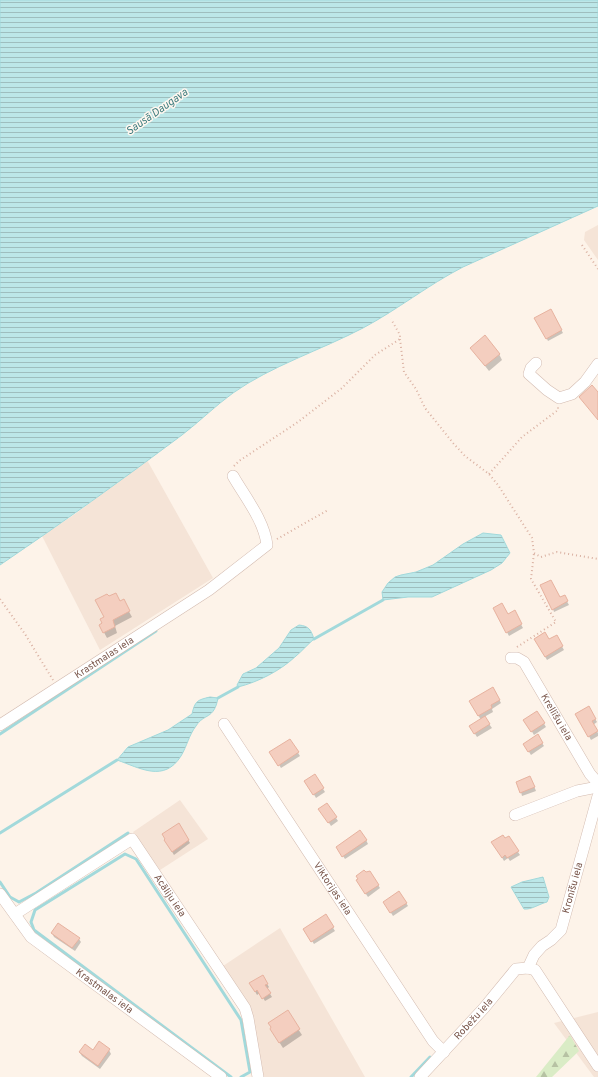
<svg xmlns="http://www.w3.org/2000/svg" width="598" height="1077" font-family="Overpass,sans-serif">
<defs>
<pattern id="forest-firs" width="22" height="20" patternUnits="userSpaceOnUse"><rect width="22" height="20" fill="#daecc6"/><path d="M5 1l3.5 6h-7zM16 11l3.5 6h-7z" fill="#b6c2a3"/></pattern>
<pattern id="water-rules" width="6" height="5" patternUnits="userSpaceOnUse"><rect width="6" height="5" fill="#bce7e8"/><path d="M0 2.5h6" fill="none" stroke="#9ebebe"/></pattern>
</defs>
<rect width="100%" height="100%" fill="#fdf3e9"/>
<!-- residential -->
<g fill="#f5e4d7">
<path d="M 598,225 L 598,260 L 584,240 L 585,232 Z"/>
<path d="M 147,460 L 213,578 L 100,650 L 42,536 L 75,514 Z"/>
<path d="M 180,800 L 208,839 L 160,870 L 133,832 Z"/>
<path d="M 280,928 L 365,1077 L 258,1077 L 251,1023 L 217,970 Z"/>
<path d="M 598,1012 L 598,1077 L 594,1077 L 554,1023 Z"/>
</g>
<!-- forest -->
<path fill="url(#forest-firs)" d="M 570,1035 L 579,1051 L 552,1077 L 536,1077 Z"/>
<!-- water -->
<g fill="url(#water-rules)" stroke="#a2d9db">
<path d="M 0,0 L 598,0 L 598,206 L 463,267 C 428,285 397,310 363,328 C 321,350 271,366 233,393 C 215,406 199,422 182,435 C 122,480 62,523 0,565 Z"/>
<path d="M 483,533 L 501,535 L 510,553 L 502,563 L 491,570 L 432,597 L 408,597 L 383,600 L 382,592 L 388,583 L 395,577 L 401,575 L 416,572 L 433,565 L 463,544 Z"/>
<path d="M 299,625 C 309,626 311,630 314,639 C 307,645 302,651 296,656 C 280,671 258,682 238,687 L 237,685 L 243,674 L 256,668 L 279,648 L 291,630 Z"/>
<path d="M 210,697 L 218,698 C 214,720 204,713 196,726 C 189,735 187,746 181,756 C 164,783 140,768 117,760 L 128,747 L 168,730 L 192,714 C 195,701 197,700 210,697 Z"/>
<path d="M 543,877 L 549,897 L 547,902 C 539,904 531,910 524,909 L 511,887 L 522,882 Z"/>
</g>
<!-- shadow -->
<g fill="#0003">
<path d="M 550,310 L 563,333 L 548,341 L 536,318 Z"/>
<path d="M 471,348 L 499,354 L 502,360 L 489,371 Z"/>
<path d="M 564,596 L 569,605 L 554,612 L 553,609 L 560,598 Z"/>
<path d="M 123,601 L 132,617 L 115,626 L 117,633 L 107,638 L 100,625 L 120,602 Z"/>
<path d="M 494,608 L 507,615 L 514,612 L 523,628 L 509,636 Z"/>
<path d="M 556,636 L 564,650 L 547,660 L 535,639 L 549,640 Z"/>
<path d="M 493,688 L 501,703 L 492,709 L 493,712 L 484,717 L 492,728 L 477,737 L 470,726 L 481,720 L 470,701 Z"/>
<path d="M 588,707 L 597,722 L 593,725 L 598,733 L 598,736 L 591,740 L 577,714 Z"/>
<path d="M 537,712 L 546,727 L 534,735 L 525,720 Z"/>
<path d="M 537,736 L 544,746 L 531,755 L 524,744 Z"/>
<path d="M 290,740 L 300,756 L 281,768 L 271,752 Z"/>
<path d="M 315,776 L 325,792 L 316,798 L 306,781 Z"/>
<path d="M 532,781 L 536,791 L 522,796 L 521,792 Z"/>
<path d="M 327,804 L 338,821 L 331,826 L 322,812 Z"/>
<path d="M 178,824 L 190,843 L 174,855 L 165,840 Z"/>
<path d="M 508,837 L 520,855 L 510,861 L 508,858 L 504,861 L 493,842 L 505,840 Z"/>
<path d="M 366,840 L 368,844 L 345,859 L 339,850 Z"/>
<path d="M 357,881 L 378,885 L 380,888 L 368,897 Z"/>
<path d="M 399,892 L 408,906 L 393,916 L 386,905 Z"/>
<path d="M 326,916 L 335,931 L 314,944 L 304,929 Z"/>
<path d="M 52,933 L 79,939 L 81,942 L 75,951 L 54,937 Z"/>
<path d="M 262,976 L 269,987 L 267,989 L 272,997 L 265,1001 L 260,993 L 257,995 L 251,984 Z"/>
<path d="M 287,1012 L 302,1035 L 283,1048 L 274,1034 Z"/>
<path d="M 99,1042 L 109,1050 L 111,1054 L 100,1069 L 82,1056 L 80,1053 L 93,1051 Z"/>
</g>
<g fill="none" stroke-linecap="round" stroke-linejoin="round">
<!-- stream -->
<g stroke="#a2d9db" stroke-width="3">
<path d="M 314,639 L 383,600"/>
<path d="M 218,698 L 238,687"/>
<path d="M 0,734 L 156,631"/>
<path d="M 0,833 L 117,760"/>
<path d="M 0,882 L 10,897 L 19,902 L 36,893 L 128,833"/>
<path d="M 231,1077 L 34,930 L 31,922 L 35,910 L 125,854 L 136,859 L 241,1020 L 250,1072 L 241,1077"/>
<path d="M 411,1077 L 430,1057"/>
</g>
</g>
<!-- building -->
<g fill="#f4cebf" stroke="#e7b29f">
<path d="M 551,309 L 562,330 L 546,339 L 534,318 Z"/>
<path d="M 485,335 L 500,354 L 485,366 L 470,348 Z"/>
<path d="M 592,385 L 598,392 L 598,420 L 579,397 Z"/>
<path d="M 551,580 L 560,597 L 565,595 L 568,601 L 552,610 L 540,585 Z"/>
<path d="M 116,593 L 120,601 L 124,599 L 130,611 L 113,620 L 115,627 L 103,633 L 99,625 L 102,623 L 100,619 L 104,617 L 95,600 L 107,594 L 109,596 Z"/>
<path d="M 502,603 L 508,614 L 515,610 L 522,624 L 506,633 L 493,608 Z"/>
<path d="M 545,632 L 549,639 L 557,635 L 563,646 L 545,657 L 534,639 Z"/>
<path d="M 493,687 L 500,700 L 491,705 L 492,708 L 478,716 L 469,701 Z"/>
<path d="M 589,706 L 596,719 L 592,721 L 598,731 L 588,737 L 575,714 Z"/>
<path d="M 537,711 L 545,723 L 531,732 L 523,720 Z"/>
<path d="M 485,716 L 490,724 L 474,734 L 469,726 Z"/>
<path d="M 538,734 L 543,743 L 528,752 L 523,744 Z"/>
<path d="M 290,739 L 299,752 L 278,766 L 269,752 Z"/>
<path d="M 315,774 L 324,788 L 313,795 L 304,781 Z"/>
<path d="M 530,776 L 535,787 L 520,793 L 516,782 Z"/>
<path d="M 327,803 L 337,817 L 328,823 L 318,809 Z"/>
<path d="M 179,823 L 189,840 L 172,852 L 164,840 L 165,839 L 162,834 Z"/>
<path d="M 360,830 L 367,840 L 342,857 L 336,847 Z"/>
<path d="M 503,835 L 505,838 L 509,836 L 519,851 L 507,858 L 505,855 L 502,858 L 491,842 Z"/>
<path d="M 364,870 L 366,872 L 370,871 L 379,885 L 365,894 L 356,880 L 358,879 L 356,876 Z"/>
<path d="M 399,891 L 407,903 L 390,913 L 383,902 Z"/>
<path d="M 326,914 L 334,927 L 311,942 L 303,929 Z"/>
<path d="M 58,923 L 80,938 L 72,948 L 51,933 Z"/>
<path d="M 263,975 L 268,984 L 265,985 L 271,993 L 262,999 L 257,990 L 255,992 L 249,983 Z"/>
<path d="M 288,1010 L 300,1029 L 279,1043 L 270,1029 L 271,1027 L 268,1023 Z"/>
<path d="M 99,1041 L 110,1049 L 98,1066 L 79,1052 L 85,1044 L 93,1050 Z"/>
</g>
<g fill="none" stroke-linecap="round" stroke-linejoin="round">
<defs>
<g id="minor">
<path d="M 536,363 L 531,368 L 529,374 L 547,390 L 559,398 L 572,394 L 585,382 L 598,364"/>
<path id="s1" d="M 511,658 L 517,658 L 524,662 L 590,774 L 598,783"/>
<path id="s2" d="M 224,724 L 433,1041 L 444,1052"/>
<path id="s3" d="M 0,725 L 209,590 L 267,545 C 264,520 245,497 233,476"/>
<path d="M 515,815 L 577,791 L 598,787"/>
<path id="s4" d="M 0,894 L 31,937 L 221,1077"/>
<path id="s5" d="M 15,914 L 132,839 L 245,1008 L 248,1018 L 258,1077"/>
<path id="s6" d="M 528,968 L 534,955 L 542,946 L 551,940 L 561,930 L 598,796"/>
<path id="s7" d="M 420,1077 L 484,1008 L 516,969 L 528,968 L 535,970 L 598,1066"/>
</g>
</defs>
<!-- minor casing -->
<use href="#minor" stroke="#d3bbb0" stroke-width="12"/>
<!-- path -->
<g stroke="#dab1a2" stroke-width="2" stroke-dasharray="1 3" stroke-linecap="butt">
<path d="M 582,245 L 598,269"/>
<path d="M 400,339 L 404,372 L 416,389 L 425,408 L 453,443 L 465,456 L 489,474 L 498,485 L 532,538 L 534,553 L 541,557 L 557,552 L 598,559"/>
<path d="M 234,466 L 239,461 L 298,422 L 342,388 L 375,355 L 400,339 L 400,335 L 391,319"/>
<path d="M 489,474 L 522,437 L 558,410 L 558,407"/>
<path d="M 277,539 L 328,510"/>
<path d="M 0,599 L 25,634 L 53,680"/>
<path d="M 517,647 L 556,622 L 531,579 L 534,553"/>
</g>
<!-- minor -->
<use href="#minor" stroke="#fff" stroke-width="11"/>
</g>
<g text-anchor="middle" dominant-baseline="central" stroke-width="3" stroke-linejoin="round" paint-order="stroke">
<!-- street labels -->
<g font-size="10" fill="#79564b" stroke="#fff7f0">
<text stroke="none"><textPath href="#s3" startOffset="124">Krastmalas iela</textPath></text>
<text stroke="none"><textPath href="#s1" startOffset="78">Krellīšu iela</textPath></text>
<text stroke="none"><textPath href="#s6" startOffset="95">Kronīšu iela</textPath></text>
<text stroke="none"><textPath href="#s2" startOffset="197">Viktorijas iela</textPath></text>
<text stroke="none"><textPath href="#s5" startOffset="207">Acāliju iela</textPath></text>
<text stroke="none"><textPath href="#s4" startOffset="144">Krastmalas iela</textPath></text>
<text stroke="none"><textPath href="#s7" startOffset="79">Robežu iela</textPath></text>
</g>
<!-- water labels -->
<g font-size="11" font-style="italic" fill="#3d7c7e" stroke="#fff7f0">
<text transform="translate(157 112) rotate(-35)">Sausā Daugava</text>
</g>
</g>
</svg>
